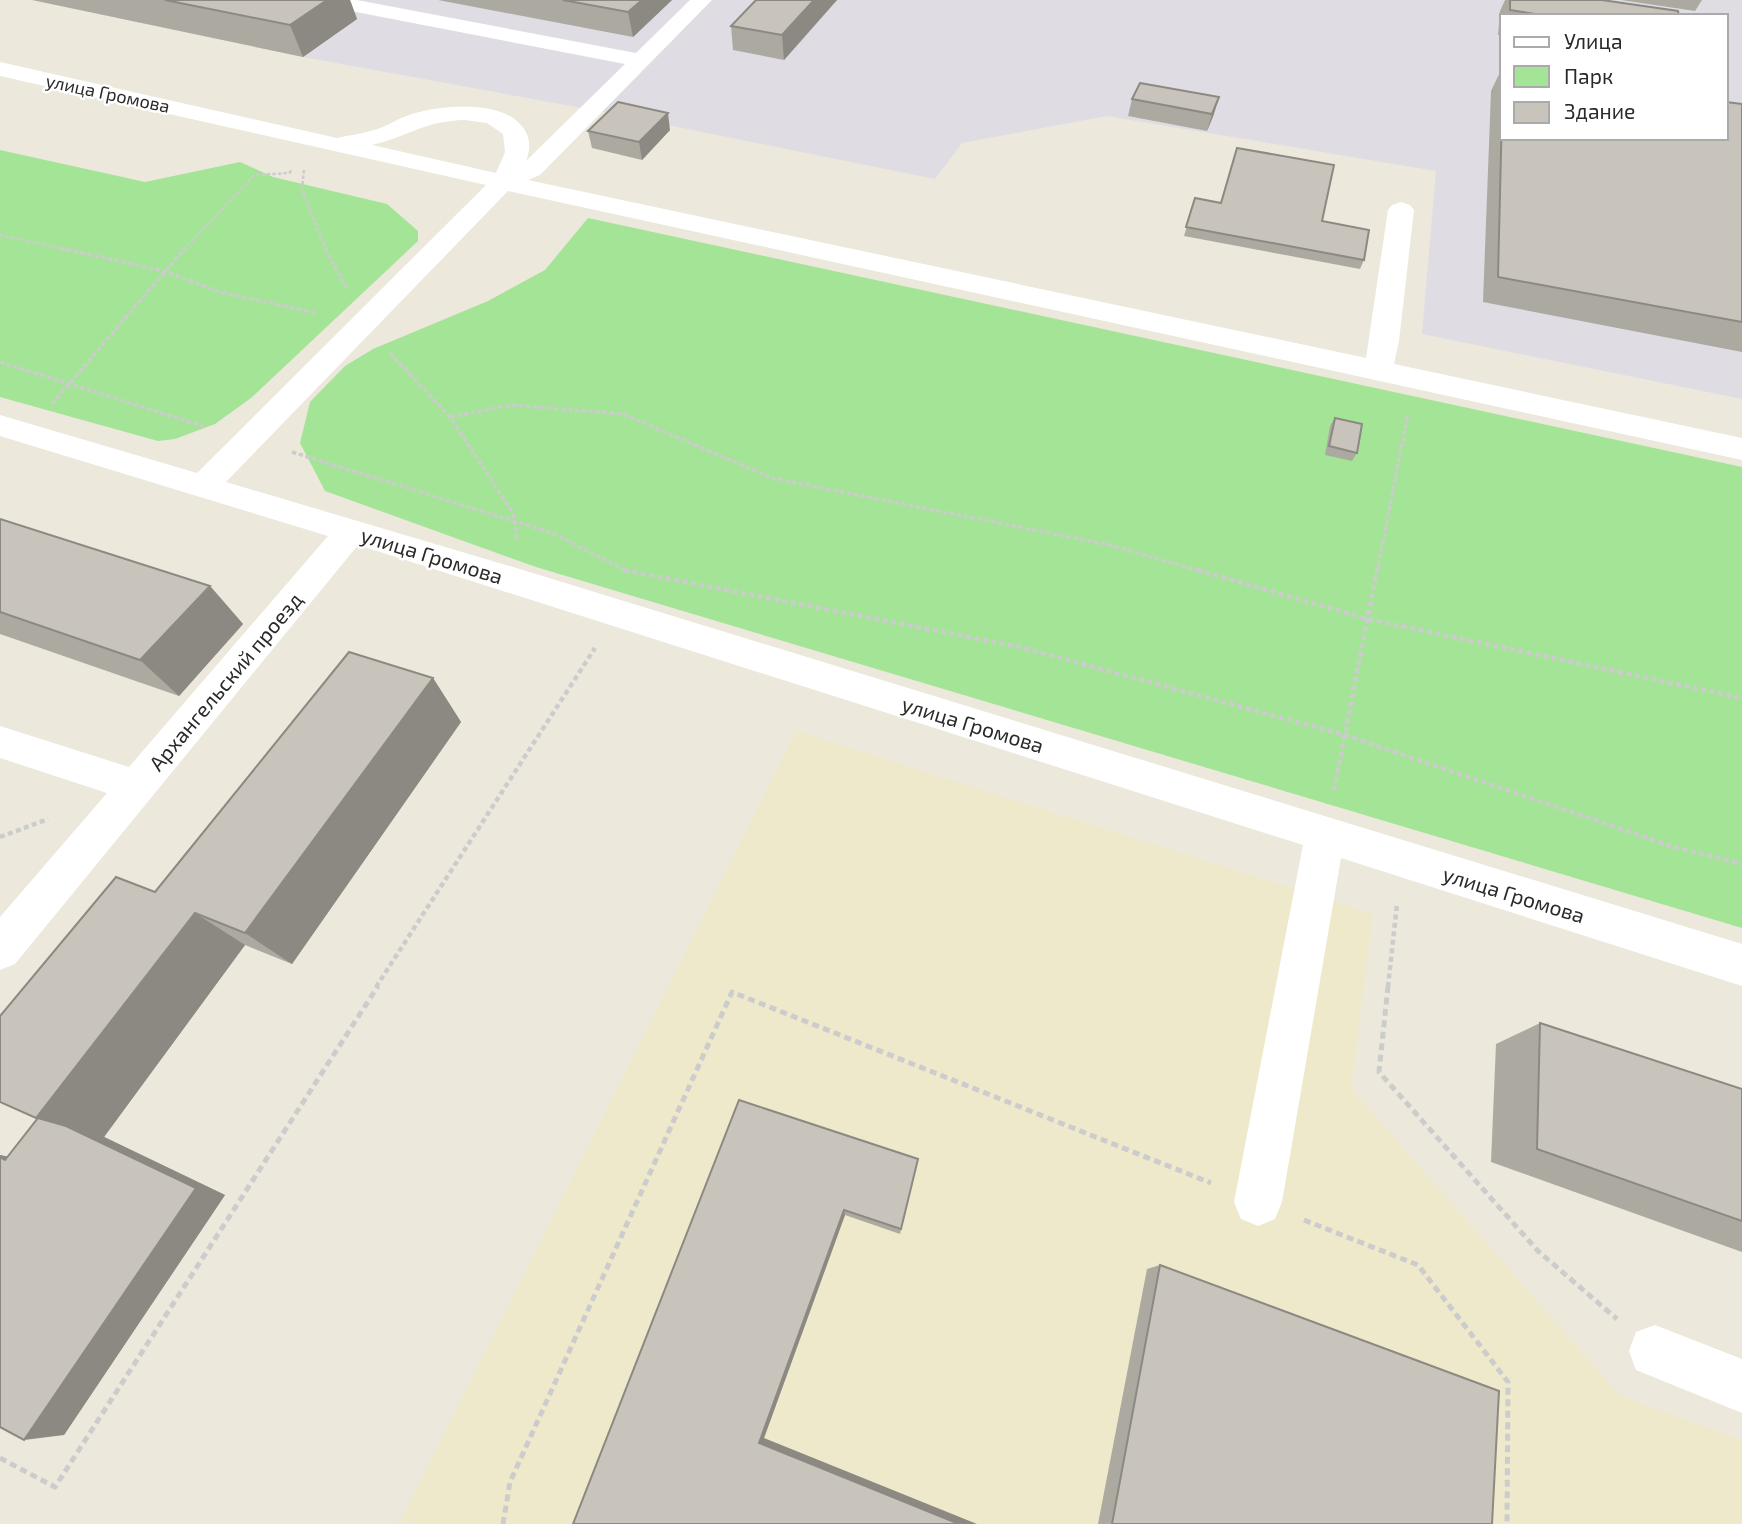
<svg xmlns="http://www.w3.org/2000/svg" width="1742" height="1524" font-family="'Exo 2',sans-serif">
<rect width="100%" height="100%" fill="#ece8db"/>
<!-- industrial -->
<path fill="#e0dce4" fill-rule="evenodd" d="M 32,0 L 1742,0 L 1742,399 L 1422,334 L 1436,171 L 1107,116 L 962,143 L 935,179 L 593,110 L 303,57 ZM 1502,16 L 1726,16 L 1726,138 L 1502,138 Z"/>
<!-- education -->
<path fill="#eee9ca" d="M 796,731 L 1373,914 L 1351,1088 L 1620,1396 L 1742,1440 L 1742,1524 L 399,1524 Z"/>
<!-- green -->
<g fill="#a3e496">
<path d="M 0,150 L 145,182 L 240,162 L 273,177 L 387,204 L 418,231 L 418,241 L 251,398 L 215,424 L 175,439 L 158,441 L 0,397 Z"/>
<path d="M 588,218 L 1742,467 L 1742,928 L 536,567 L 325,491 L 300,443 L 310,402 L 345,366 L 373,349 L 488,301 L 545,270 Z"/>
</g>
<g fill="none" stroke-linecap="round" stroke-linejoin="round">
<!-- path-far3 -->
<g stroke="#ccc" stroke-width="2.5" stroke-dasharray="3.5 2" stroke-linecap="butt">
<path d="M 304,170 L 302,189 L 326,250"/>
<path d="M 0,235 L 68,250"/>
<path d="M 184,250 L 254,175 L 289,173 L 292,170"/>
</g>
<!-- path-far2 -->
<g stroke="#ccc" stroke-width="3.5" stroke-dasharray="4.5 2.5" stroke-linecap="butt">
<path d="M 60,248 L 164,271 L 223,293 L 317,313"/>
<path d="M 325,248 L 346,288"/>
<path d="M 390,353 L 450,417 L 513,513 L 517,539"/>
<path d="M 0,362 L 206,427"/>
<path d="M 52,404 L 185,248"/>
<path d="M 450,417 L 512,405 L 623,414 L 772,478 L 1110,545 L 1203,572"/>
<path d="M 292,452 L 552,533 L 629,572"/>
<path d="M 1377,572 L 1408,413"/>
</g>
<!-- path-far1 -->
<g stroke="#ccc" stroke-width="4.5" stroke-dasharray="5 3.5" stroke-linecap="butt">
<path d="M 624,570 L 1020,647 L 1345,735 L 1671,846 L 1742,864"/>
<path d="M 1197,570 L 1368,619 L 1742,698"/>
<path d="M 1334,790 L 1377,570"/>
<path d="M 0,837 L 48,819"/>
<path d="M 376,987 L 595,648"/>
<path d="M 1388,987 L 1397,904"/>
</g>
<!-- path -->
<g stroke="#ccc" stroke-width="5" stroke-dasharray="7 4.5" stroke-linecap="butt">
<path d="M 1388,986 L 1379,1072 L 1538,1251 L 1617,1319"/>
<path d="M 1304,1220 L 1418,1265 L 1508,1382 L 1507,1524"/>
<path d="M 0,1458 L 55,1487 L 378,986"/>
<path d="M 503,1524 L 510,1482 L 732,992 L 1211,1183"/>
</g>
<!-- minor -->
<g fill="#fff" fill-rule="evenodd">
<path d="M 315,0 L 357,0 L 636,53 L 690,0 L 712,0 L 540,175 L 528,180 L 1366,358 L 1388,210 L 1392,205 L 1401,202 L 1410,205 L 1414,210 L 1399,341 L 1394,364 L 1742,438 L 1742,460 L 508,191 L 226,482 L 523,570 L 1742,944 L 1742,986 L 1341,858 L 1282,1202 L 1275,1219 L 1258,1226 L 1241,1219 L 1234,1202 L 1303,845 L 358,545 L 15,964 L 0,970 L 0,917 L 107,793 L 0,758 L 0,726 L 129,767 L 328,536 L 0,436 L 0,415 L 197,473 L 486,185 L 0,76 L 0,62 L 337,138 C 349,135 362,134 374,130 C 386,127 397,119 409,115 C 437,105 495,100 518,122 C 530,133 532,146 526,161 L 625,64 L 325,6 L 318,4 ZM 465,120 L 487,123 L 503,134 L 505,152 L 496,173 L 372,145 C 409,136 424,121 465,120 Z"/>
<path d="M 1655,1325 L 1742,1359 L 1742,1413 L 1636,1370 L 1629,1351 L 1636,1332 Z"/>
</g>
</g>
<!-- wall -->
<g fill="#aca9a1">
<path d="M 32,0 L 350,0 L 357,19 L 303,57 Z"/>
<path d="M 438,0 L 672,0 L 633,37 Z"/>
<path d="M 756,0 L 837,0 L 784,60 L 733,50 L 731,26 Z"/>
<path d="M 1505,0 L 1602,0 L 1679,16 L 1502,16 L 1502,35 L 1498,35 L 1500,11 Z"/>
<path d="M 1621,0 L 1702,0 L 1695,11 Z"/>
<path d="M 1502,68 L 1502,138 L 1742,104 L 1742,352 L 1483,302 L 1491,91 Z"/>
<path d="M 1132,99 L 1214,114 L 1207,131 L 1128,116 Z"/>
<path d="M 670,130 L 642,160 L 592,148 L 588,131 Z"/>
<path d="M 1195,198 L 1322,221 L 1364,260 L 1360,269 L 1184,236 Z"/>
<path d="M 1335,418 L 1357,453 L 1352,461 L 1325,455 L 1330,426 Z"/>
<path d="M 0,519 L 210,586 L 243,624 L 179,696 L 0,634 Z"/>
<path d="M 433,678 L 461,722 L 292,964 L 245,945 L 104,1137 L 100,1135 L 225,1195 L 64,1435 L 0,1427 L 0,1155 L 8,1157 L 38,1118 L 155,892 Z"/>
<path d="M 1540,1023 L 1742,1089 L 1742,1252 L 1491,1162 L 1496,1044 Z"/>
<path d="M 739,1100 L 918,1159 L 900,1234 L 845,1215 L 764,1438 L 573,1524 Z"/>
<path d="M 1160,1265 L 1492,1524 L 1098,1524 L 1147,1269 Z"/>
</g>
<!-- shaded-wall -->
<g fill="#8c8983">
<path d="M 327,0 L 350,0 L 357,19 L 303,57 L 290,25 Z"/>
<path d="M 642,0 L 672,0 L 633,37 L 628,12 Z"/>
<path d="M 814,0 L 837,0 L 784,60 L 782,35 Z"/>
<path d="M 1219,97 L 1214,114 L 1207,131 L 1212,114 Z"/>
<path d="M 668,113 L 670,130 L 642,160 L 639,142 Z"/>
<path d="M 210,586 L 243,624 L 179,696 L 140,660 Z"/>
<path d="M 433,678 L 461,722 L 292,964 L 245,933 Z"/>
<path d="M 195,913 L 245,945 L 104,1137 L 100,1135 L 225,1195 L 64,1435 L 24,1440 L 66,1126 L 36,1118 Z"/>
<path d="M 0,1155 L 25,1160 L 5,1160 L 0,1157 Z"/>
<path d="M 844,1210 L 845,1215 L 764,1438 L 977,1524 L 959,1524 L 759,1443 Z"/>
</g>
<!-- building -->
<g fill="#c8c4bb" stroke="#8c8983" stroke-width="2">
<path d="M 165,0 L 327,0 L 290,25 Z"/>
<path d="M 563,0 L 642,0 L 628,12 Z"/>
<path d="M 756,0 L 814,0 L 782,35 L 731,26 Z"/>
<path d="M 1510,0 L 1602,0 L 1678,11 L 1679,16 L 1548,16 L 1510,10 Z"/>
<path d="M 1140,83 L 1219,97 L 1212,114 L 1132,99 Z"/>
<path d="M 618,102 L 668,113 L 639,142 L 588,131 Z"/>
<path d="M 1726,102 L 1742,104 L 1742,322 L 1498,277 L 1502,111 L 1502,138 L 1726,138 Z"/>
<path d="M 1237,148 L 1334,165 L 1322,221 L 1369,230 L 1364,260 L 1186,227 L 1195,198 L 1221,203 Z"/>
<path d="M 1335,418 L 1362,424 L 1357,453 L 1329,446 Z"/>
<path d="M 0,519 L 210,586 L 140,660 L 0,612 Z"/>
<path d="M 349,652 L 433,678 L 245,933 L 195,913 L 36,1118 L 0,1102 L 0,1016 L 116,877 L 155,892 Z"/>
<path d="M 1540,1023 L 1742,1089 L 1742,1221 L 1537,1149 Z"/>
<path d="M 739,1100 L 918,1159 L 901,1229 L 844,1210 L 759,1443 L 959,1524 L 573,1524 Z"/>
<path d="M 38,1118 L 66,1126 L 196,1188 L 24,1440 L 0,1427 L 0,1157 L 5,1160 Z"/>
<path d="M 1160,1265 L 1499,1391 L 1492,1524 L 1112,1524 Z"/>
</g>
<g text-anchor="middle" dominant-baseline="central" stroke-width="5" stroke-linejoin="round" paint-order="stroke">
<!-- far-street labels -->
<g font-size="18" fill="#2a2a2a" stroke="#fff">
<text transform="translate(108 93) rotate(12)">улица Громова</text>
</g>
<!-- street labels -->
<g font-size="21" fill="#2a2a2a" stroke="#fff">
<text transform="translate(432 555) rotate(17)">улица Громова</text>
<text transform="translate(225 681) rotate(-50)">Архангельский проезд</text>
<text transform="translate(973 724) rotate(17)">улица Громова</text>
<text transform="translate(1514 894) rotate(17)">улица Громова</text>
</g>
</g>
<!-- legend -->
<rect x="1500" y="14" width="228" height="126" fill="#ffffff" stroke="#aaaaaa" stroke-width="2"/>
<rect x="1514" y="37" width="35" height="10" fill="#ffffff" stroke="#aaaaaa" stroke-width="2"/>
<text x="1564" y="49" font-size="21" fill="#2a2a2a">Улица</text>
<rect x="1514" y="66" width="35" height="21" fill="#a3e496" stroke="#aaaaaa" stroke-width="2"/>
<text x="1564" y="84" font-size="21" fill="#2a2a2a">Парк</text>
<rect x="1514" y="102" width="35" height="21" fill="#c8c4bb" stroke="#aaaaaa" stroke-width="2"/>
<text x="1564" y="119" font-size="21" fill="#2a2a2a">Здание</text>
</svg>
